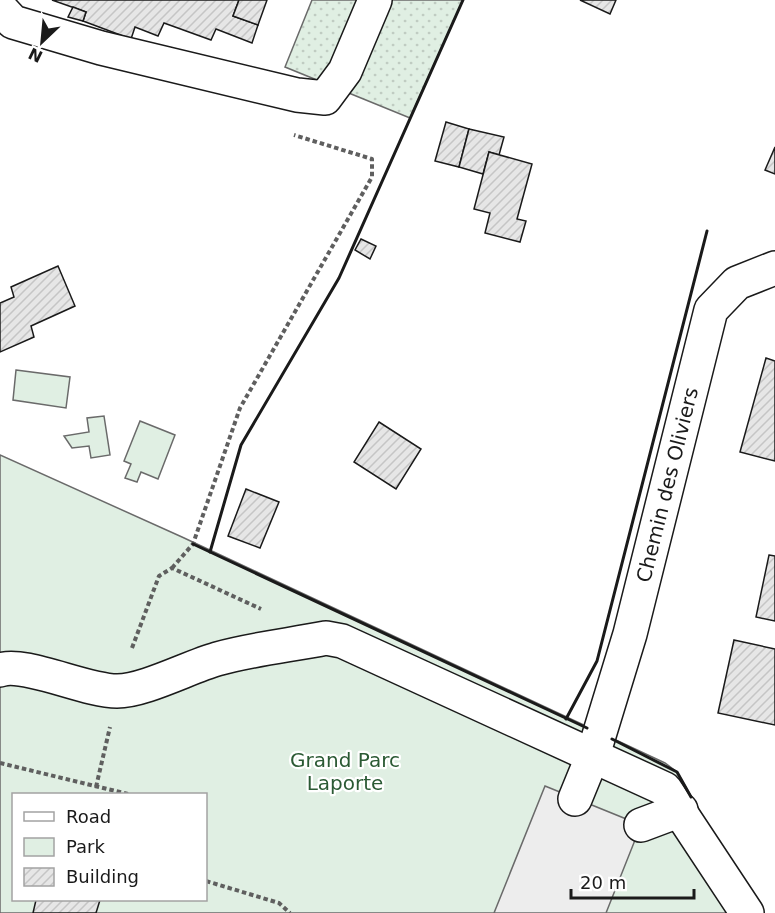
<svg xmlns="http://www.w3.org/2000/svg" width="775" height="913" font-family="'DejaVu Sans',sans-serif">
<defs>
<pattern id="grass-dots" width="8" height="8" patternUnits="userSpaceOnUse" patternTransform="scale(1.5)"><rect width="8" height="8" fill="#e0efe3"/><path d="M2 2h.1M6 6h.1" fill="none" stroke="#c0ccc2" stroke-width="1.8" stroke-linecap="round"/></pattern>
<pattern id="building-hatch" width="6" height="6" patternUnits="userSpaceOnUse" patternTransform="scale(1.5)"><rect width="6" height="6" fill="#e6e6e6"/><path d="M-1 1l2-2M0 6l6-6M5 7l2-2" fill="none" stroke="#c5c5c5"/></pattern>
</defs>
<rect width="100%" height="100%" fill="#fff"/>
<!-- grass -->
<path fill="url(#grass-dots)" stroke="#6a6a6a" stroke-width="1.5" d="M 312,0 L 463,0 L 410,118 L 285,67 Z"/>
<!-- park -->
<g fill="#e0efe3" stroke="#6a6a6a" stroke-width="1.5" fill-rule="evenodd">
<path d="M 16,370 L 70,377 L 66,408 L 13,400 Z"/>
<path d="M 104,416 L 110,455 L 91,458 L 89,446 L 72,448 L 64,436 L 89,432 L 87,418 Z"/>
<path d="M 140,421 L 175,435 L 158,479 L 141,472 L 137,482 L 125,478 L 131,464 L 124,461 Z"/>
<path d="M 0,455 L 182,537 L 665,763 L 677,772 L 759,913 L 0,913 ZM 14,794 L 206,794 L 206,900 L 14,900 Z"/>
</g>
<!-- parking -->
<path fill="#ededed" stroke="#6a6a6a" stroke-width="1.5" d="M 545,786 L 641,825 L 606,913 L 494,913 Z"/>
<!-- building -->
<g fill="url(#building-hatch)" stroke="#1a1a1a" stroke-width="1.5">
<path d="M 52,0 L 239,0 L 233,16 L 258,25 L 252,43 L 216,29 L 211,40 L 164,23 L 158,36 L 135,27 L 131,39 L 83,21 L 86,12 Z"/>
<path d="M 239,0 L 267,0 L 258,25 L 233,16 Z"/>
<path d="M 580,0 L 616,0 L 610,14 Z"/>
<path d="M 73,7 L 86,12 L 83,21 L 68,17 Z"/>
<path d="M 446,122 L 469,129 L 459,167 L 435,161 Z"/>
<path d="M 469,129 L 504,137 L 499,155 L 489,152 L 483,174 L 459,167 Z"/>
<path d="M 775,147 L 775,174 L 765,170 Z"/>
<path d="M 489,152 L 532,164 L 517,219 L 526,221 L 520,242 L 485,233 L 490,213 L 474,209 Z"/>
<path d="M 361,239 L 376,246 L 370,259 L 355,250 Z"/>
<path d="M 58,266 L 75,306 L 31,326 L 34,337 L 0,352 L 0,303 L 14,297 L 11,287 Z"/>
<path d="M 766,358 L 775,361 L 775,461 L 740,452 Z"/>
<path d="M 379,422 L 421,449 L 396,489 L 354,462 Z"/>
<path d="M 246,489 L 279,502 L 260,548 L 228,536 Z"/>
<path d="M 769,555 L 775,556 L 775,621 L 756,617 Z"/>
<path d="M 734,640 L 775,649 L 775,725 L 718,713 Z"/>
<path d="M 36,900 L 100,900 L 96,913 L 33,913 Z"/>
</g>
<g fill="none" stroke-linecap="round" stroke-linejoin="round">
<defs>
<g id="minor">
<path d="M 0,8 L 13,22 L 101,48 L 297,95 L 325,98 L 345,71 L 375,0"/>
<path d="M 0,670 C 24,661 85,691 117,691 C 144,691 189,667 217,659 C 252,649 291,645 326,638 L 342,641 L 665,789 L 747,913"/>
<path id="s1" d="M 575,799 L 593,755 L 630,634 L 711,310 L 737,283 L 775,268"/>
<path d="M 641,825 L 681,810"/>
</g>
</defs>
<!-- minor casing -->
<use href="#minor" stroke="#1a1a1a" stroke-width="36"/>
<!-- path -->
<g stroke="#5f5f5f" stroke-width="4" stroke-dasharray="4.5 3" stroke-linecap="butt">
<path d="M 172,568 L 193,544 L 240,408 L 372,177 L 372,159 L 294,135"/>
<path d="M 132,648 L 159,576 L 172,568 L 261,609"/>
<path d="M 0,763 L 128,794"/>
<path d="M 96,787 L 110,727"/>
<path d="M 206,881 L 279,903 L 290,913"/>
</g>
<!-- minor -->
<use href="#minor" stroke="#fff" stroke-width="33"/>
<!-- wall -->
<g stroke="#1a1a1a" stroke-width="3">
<path d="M 193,544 L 587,728"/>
<path d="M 210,552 L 241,445 L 339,278 L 463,0"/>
<path d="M 566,719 L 597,661 L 707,231"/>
<path d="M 612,739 L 677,772 L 691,797"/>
</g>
</g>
<g text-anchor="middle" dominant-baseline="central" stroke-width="4.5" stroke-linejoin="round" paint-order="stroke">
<!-- street labels -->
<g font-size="20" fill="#1a1a1a" stroke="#fff">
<text stroke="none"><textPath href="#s1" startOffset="328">Chemin des Oliviers</textPath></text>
</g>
<!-- park labels -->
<g font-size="20" fill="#2b5a34" stroke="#fff">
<text x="345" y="760">Grand Parc<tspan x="345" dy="23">Laporte</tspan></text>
</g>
</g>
<!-- legend -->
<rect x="12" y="793" width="195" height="108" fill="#ffffff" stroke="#a3a3a3" stroke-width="1.5"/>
<rect x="24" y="812" width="30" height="9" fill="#ffffff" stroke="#a3a3a3" stroke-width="1.5"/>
<text x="66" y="823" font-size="18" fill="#1a1a1a">Road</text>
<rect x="24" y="838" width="30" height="18" fill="#e0efe3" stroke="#a3a3a3" stroke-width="1.5"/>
<text x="66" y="853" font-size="18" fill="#1a1a1a">Park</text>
<rect x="24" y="868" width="30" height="18" fill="url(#building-hatch)" stroke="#a3a3a3" stroke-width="1.5"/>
<text x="66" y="883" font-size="18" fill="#1a1a1a">Building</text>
<!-- north arrow -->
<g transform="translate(42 42) rotate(206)" stroke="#ffffff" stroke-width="4.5" paint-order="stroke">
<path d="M0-4.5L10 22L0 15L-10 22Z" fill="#1a1a1a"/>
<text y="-9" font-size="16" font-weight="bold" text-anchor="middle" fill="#1a1a1a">N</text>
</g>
<!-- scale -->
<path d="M571 889v9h123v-9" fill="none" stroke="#1a1a1a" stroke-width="3"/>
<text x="580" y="889" font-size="18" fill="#1a1a1a" stroke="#ffffff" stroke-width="4.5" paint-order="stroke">20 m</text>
</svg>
